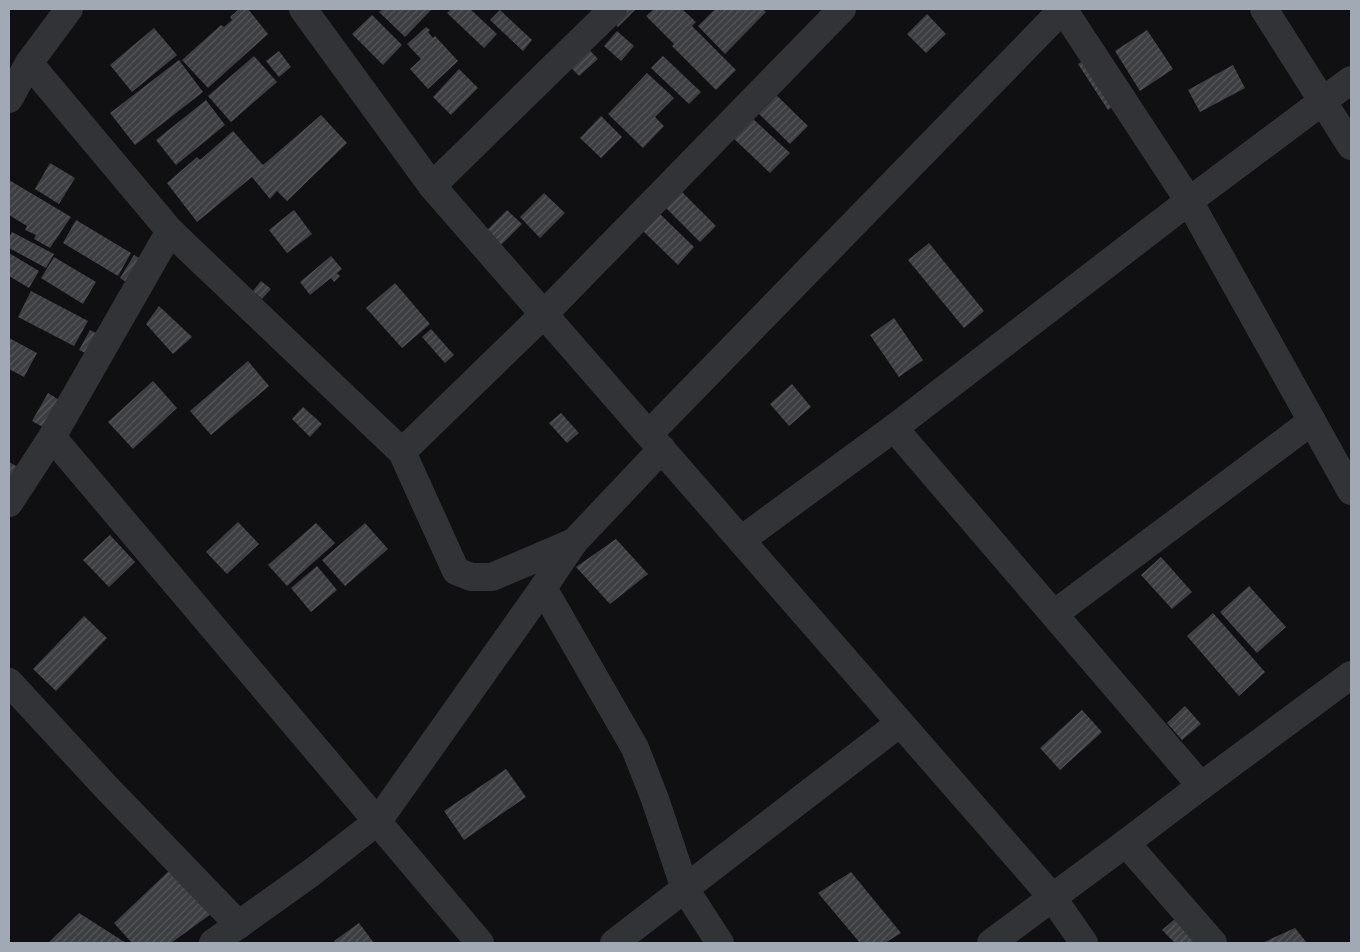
<svg xmlns="http://www.w3.org/2000/svg" width="1360" height="952" font-family="'Exo 2',sans-serif">
<defs>
<pattern id="building-hatch" width="6" height="6" patternUnits="userSpaceOnUse" patternTransform="scale(1.25)"><rect width="6" height="6" fill="#3c3e42"/><path d="M-1 1l2-2M0 6l6-6M5 7l2-2" fill="none" stroke="#55575b"/></pattern>
</defs>
<rect width="100%" height="100%" fill="#101012"/>
<!-- building -->
<g fill="url(#building-hatch)">
<path d="M 239,9 L 248,9 L 268,34 L 208,88 L 182,60 L 221,25 L 224,27 L 232,20 L 230,17 Z"/>
<path d="M 383,9 L 429,9 L 431,10 L 405,37 L 379,12 Z"/>
<path d="M 451,9 L 470,9 L 497,34 L 484,48 L 447,13 Z"/>
<path d="M 606,9 L 634,9 L 635,10 L 618,27 L 603,12 Z"/>
<path d="M 654,9 L 682,9 L 696,22 L 692,26 L 736,70 L 716,90 L 672,46 L 674,44 L 646,16 Z"/>
<path d="M 715,9 L 763,9 L 766,12 L 725,54 L 698,26 Z"/>
<path d="M 500,10 L 532,40 L 523,51 L 490,20 Z"/>
<path d="M 927,14 L 946,34 L 926,53 L 907,34 Z"/>
<path d="M 372,15 L 402,45 L 383,65 L 352,34 Z"/>
<path d="M 426,27 L 430,30 L 428,32 L 433,38 L 435,36 L 458,61 L 428,89 L 410,69 L 421,59 L 407,44 Z"/>
<path d="M 154,28 L 177,55 L 132,92 L 110,65 Z"/>
<path d="M 1147,30 L 1173,69 L 1140,91 L 1115,51 Z"/>
<path d="M 617,31 L 634,46 L 621,61 L 604,46 Z"/>
<path d="M 581,41 L 598,59 L 579,76 L 562,58 Z"/>
<path d="M 279,51 L 291,67 L 279,77 L 266,61 Z"/>
<path d="M 1096,53 L 1124,99 L 1108,110 L 1078,64 Z"/>
<path d="M 254,56 L 277,82 L 231,122 L 208,96 Z"/>
<path d="M 663,56 L 701,92 L 689,104 L 651,68 Z"/>
<path d="M 179,60 L 203,92 L 135,145 L 110,113 Z"/>
<path d="M 1233,65 L 1245,88 L 1200,112 L 1188,90 Z"/>
<path d="M 459,69 L 478,88 L 451,115 L 433,97 Z"/>
<path d="M 647,73 L 674,98 L 655,117 L 664,126 L 643,148 L 608,114 Z"/>
<path d="M 767,86 L 808,126 L 790,144 L 749,104 Z"/>
<path d="M 206,100 L 225,125 L 176,165 L 156,140 Z"/>
<path d="M 321,115 L 347,143 L 287,201 L 277,191 L 270,199 L 252,177 L 197,222 L 167,183 L 197,157 L 200,160 L 233,131 L 263,165 Z"/>
<path d="M 601,116 L 622,137 L 601,158 L 580,138 Z"/>
<path d="M 751,117 L 790,153 L 770,173 L 732,137 Z"/>
<path d="M 50,163 L 75,178 L 59,204 L 35,189 Z"/>
<path d="M 9,180 L 71,217 L 50,248 L 34,239 L 36,235 L 25,230 L 27,226 L 9,215 Z"/>
<path d="M 681,191 L 716,226 L 700,242 L 665,207 Z"/>
<path d="M 544,193 L 565,213 L 540,238 L 520,217 Z"/>
<path d="M 294,210 L 312,234 L 287,253 L 269,230 Z"/>
<path d="M 507,210 L 522,224 L 500,246 L 485,232 Z"/>
<path d="M 659,213 L 694,247 L 678,265 L 642,230 Z"/>
<path d="M 76,220 L 131,253 L 118,276 L 63,243 Z"/>
<path d="M 12,232 L 54,254 L 46,268 L 9,248 L 9,237 Z"/>
<path d="M 929,243 L 984,311 L 964,328 L 908,260 Z"/>
<path d="M 9,253 L 39,271 L 29,288 L 9,276 Z"/>
<path d="M 134,255 L 147,262 L 132,286 L 120,278 Z"/>
<path d="M 331,256 L 342,269 L 337,273 L 340,276 L 334,282 L 331,278 L 310,295 L 300,282 Z"/>
<path d="M 54,257 L 96,282 L 83,304 L 41,278 Z"/>
<path d="M 261,281 L 271,289 L 262,299 L 253,291 Z"/>
<path d="M 395,283 L 430,324 L 402,348 L 366,308 Z"/>
<path d="M 31,291 L 88,321 L 74,346 L 18,317 Z"/>
<path d="M 159,306 L 192,337 L 173,354 L 146,324 Z"/>
<path d="M 894,318 L 923,360 L 899,377 L 870,335 Z"/>
<path d="M 431,329 L 454,355 L 445,363 L 422,337 Z"/>
<path d="M 90,330 L 104,337 L 94,357 L 79,350 Z"/>
<path d="M 9,338 L 37,353 L 24,377 L 9,369 Z"/>
<path d="M 248,361 L 269,386 L 211,435 L 190,411 Z"/>
<path d="M 153,381 L 177,408 L 133,449 L 108,422 Z"/>
<path d="M 792,384 L 811,407 L 789,426 L 770,404 Z"/>
<path d="M 48,393 L 64,403 L 48,430 L 32,421 Z"/>
<path d="M 303,407 L 322,424 L 310,437 L 292,419 Z"/>
<path d="M 561,413 L 579,433 L 567,443 L 549,423 Z"/>
<path d="M 9,462 L 25,471 L 9,501 Z"/>
<path d="M 238,522 L 259,544 L 227,574 L 206,552 Z"/>
<path d="M 316,523 L 335,543 L 287,586 L 268,565 Z"/>
<path d="M 365,523 L 388,549 L 345,586 L 322,560 Z"/>
<path d="M 110,535 L 135,562 L 109,587 L 83,560 Z"/>
<path d="M 616,539 L 648,574 L 610,604 L 576,567 Z"/>
<path d="M 1161,557 L 1192,592 L 1172,609 L 1141,575 Z"/>
<path d="M 317,566 L 337,590 L 311,612 L 291,588 Z"/>
<path d="M 1249,586 L 1286,627 L 1257,653 L 1220,612 Z"/>
<path d="M 1213,613 L 1265,672 L 1239,696 L 1187,636 Z"/>
<path d="M 84,616 L 107,638 L 56,691 L 33,669 Z"/>
<path d="M 1185,706 L 1201,724 L 1182,740 L 1167,723 Z"/>
<path d="M 1082,710 L 1102,732 L 1060,770 L 1040,748 Z"/>
<path d="M 506,769 L 526,797 L 464,840 L 444,811 Z"/>
<path d="M 171,869 L 211,914 L 171,943 L 132,943 L 114,923 Z"/>
<path d="M 851,872 L 901,933 L 885,943 L 860,943 L 818,893 Z"/>
<path d="M 79,913 L 126,943 L 48,943 Z"/>
<path d="M 1176,918 L 1200,943 L 1175,943 L 1162,930 Z"/>
<path d="M 359,923 L 374,943 L 336,943 L 334,941 Z"/>
<path d="M 1295,928 L 1307,943 L 1262,943 Z"/>
</g>
<g fill="none" stroke-linecap="round" stroke-linejoin="round">
<!-- minor -->
<g stroke="#313337" stroke-width="28">
<path d="M 303,9 L 432,186 L 1052,897 L 1084,943"/>
<path d="M 1063,9 L 1189,201 L 1351,491"/>
<path d="M 1264,9 L 1351,146"/>
<path d="M 29,63 L 170,231 L 402,452 L 456,571 L 471,577 L 492,577 L 574,542"/>
<path d="M 9,99 L 29,63 L 69,9"/>
<path d="M 432,186 L 613,9"/>
<path d="M 894,428 L 1201,786"/>
<path d="M 649,434 L 1063,9"/>
<path d="M 52,437 L 480,943"/>
<path d="M 402,452 L 544,314 L 842,9"/>
<path d="M 9,503 L 52,437 L 170,231"/>
<path d="M 741,540 L 894,428 L 1189,201 L 1351,80"/>
<path d="M 543,588 L 635,748 L 655,799 L 685,889 L 720,943"/>
<path d="M 1054,614 L 1312,421"/>
<path d="M 9,682 L 105,786 L 239,925"/>
<path d="M 1126,843 L 1213,943"/>
<path d="M 213,943 L 311,873 L 378,821 L 543,588 L 574,542 L 662,449"/>
<path d="M 614,943 L 900,723"/>
<path d="M 991,943 L 1126,843 L 1201,786 L 1351,675"/>
</g>
</g>
<!-- border -->
<rect width="1360" height="952" fill="none" stroke="#a0a9b4" stroke-width="20"/>
</svg>
